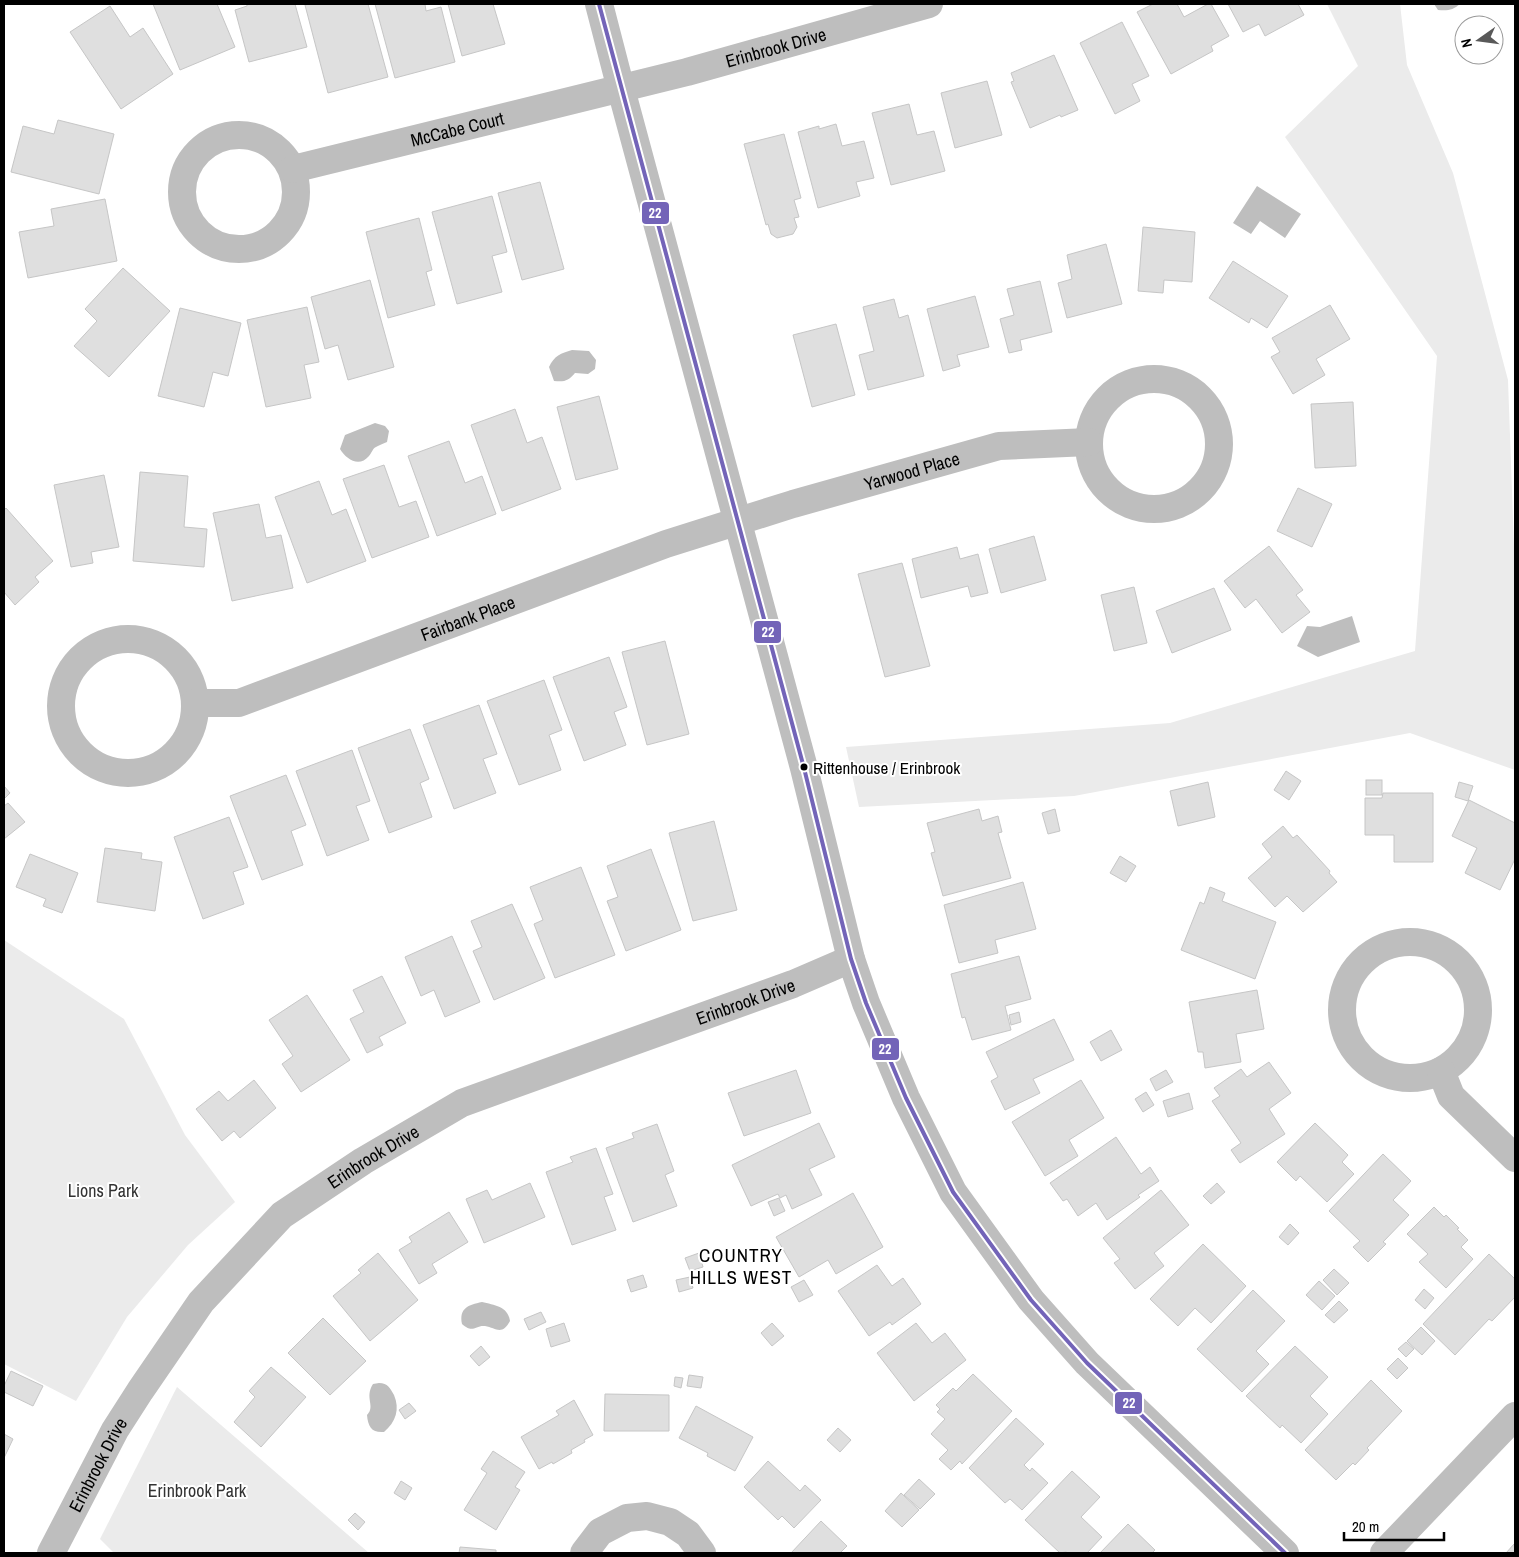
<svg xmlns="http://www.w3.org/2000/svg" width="1519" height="1557" font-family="'Archivo Narrow',sans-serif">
<rect width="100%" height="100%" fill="#fff"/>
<!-- green -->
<g fill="#ebebeb">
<path d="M 1327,4 L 1400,4 L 1407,65 L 1453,173 L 1508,380 L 1515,575 L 1515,770 L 1410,733 L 1074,796 L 859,807 L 846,747 L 1170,723 L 1415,651 L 1437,356 L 1285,137 L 1358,66 Z"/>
<path d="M 4,940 L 124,1019 L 185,1135 L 235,1202 L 188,1245 L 127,1317 L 76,1401 L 4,1364 Z"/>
<path d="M 177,1387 L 369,1553 L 114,1553 L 100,1539 Z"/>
</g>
<!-- water -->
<g fill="#bebebe">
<path d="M 1434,4 L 1460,4 C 1453,10 1448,11 1438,10 Z"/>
<path d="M 1257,186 L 1301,214 L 1285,238 L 1260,221 L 1251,234 L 1233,223 Z"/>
<path d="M 572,350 L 589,351 L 596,360 L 595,369 L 588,374 L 575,373 C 568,381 565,382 554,381 L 549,367 C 554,356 561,353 572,350 Z"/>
<path d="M 375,423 L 385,426 L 389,431 L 387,442 C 383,444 379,445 376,447 C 372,449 372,453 369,456 C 359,468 346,459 340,449 L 345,435 Z"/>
<path d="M 1352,616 L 1360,642 L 1318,657 L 1297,646 L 1307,626 L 1320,627 Z"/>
<path d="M 482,1302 C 494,1305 508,1306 510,1321 C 502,1336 496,1328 485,1326 C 475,1325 473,1334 462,1324 C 459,1308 468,1305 482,1302 Z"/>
<path d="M 379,1383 C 388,1383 390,1388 394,1395 C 400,1409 396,1422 384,1432 C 372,1433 368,1427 367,1415 C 376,1406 364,1398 373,1384 Z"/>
</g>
<!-- building -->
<g fill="#dfdfdf" stroke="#c6c6c6">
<path d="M 153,4 L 217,4 L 235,47 L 180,70 Z"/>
<path d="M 247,4 L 295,4 L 307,47 L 249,62 L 235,10 L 247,6 Z"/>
<path d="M 309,4 L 368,4 L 388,77 L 328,93 L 305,5 Z"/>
<path d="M 375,4 L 425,4 L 426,11 L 441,7 L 455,62 L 395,78 Z"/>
<path d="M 448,4 L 493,4 L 505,44 L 462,56 Z"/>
<path d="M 1153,4 L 1177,4 L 1184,17 L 1208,4 L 1211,4 L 1229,36 L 1211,46 L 1213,51 L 1171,74 L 1137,12 Z"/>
<path d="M 1228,4 L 1298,4 L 1304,15 L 1265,36 L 1259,24 L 1243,32 Z"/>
<path d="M 110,6 L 130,37 L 143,28 L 173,74 L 121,109 L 70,32 Z"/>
<path d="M 1122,22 L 1149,76 L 1132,84 L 1140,101 L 1115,114 L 1080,43 Z"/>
<path d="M 1054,55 L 1078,110 L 1061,117 L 1060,115 L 1030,128 L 1011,82 L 1014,81 L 1011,73 Z"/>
<path d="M 987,81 L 1002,135 L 955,148 L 941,93 Z"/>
<path d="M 909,104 L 917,135 L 934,131 L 945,171 L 891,185 L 872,113 Z"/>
<path d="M 58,120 L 114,134 L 99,194 L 11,172 L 23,126 L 54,134 Z"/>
<path d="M 836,124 L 842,146 L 864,141 L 874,178 L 856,182 L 860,196 L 818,208 L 798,132 L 819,126 L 819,129 Z"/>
<path d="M 784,134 L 801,198 L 794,200 L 799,217 L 794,218 L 797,227 L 793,234 L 777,238 L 771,234 L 768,224 L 766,225 L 744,144 Z"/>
<path d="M 540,182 L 564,269 L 522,280 L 498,193 Z"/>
<path d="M 492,196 L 507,252 L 492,256 L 502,292 L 457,304 L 432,212 Z"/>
<path d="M 105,199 L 117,261 L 28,278 L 19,232 L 54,226 L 51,209 Z"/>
<path d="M 419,218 L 432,270 L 426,272 L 435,305 L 388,318 L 366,232 Z"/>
<path d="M 1143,227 L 1195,232 L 1192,282 L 1164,280 L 1163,293 L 1138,291 Z"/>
<path d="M 1106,244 L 1122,304 L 1067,318 L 1058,283 L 1072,279 L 1067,255 Z"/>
<path d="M 1233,261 L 1288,296 L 1267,328 L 1251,318 L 1249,323 L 1209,298 Z"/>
<path d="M 123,268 L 170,311 L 109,377 L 74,346 L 97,321 L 85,309 Z"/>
<path d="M 370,280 L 394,367 L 348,380 L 338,345 L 325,349 L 311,297 Z"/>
<path d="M 1040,281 L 1052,332 L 1020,340 L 1022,350 L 1009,353 L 1000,319 L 1014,315 L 1007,289 Z"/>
<path d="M 975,296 L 989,347 L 957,355 L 960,366 L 943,371 L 927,309 Z"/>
<path d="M 894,299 L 899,318 L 908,315 L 924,376 L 868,390 L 859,355 L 874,351 L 863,307 Z"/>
<path d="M 1330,305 L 1350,339 L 1316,359 L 1325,375 L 1293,394 L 1271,357 L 1280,352 L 1272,338 Z"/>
<path d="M 307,307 L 319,362 L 304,365 L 311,398 L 266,407 L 247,320 Z"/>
<path d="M 180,308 L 241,323 L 228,376 L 213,372 L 204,407 L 158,396 Z"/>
<path d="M 836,324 L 855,395 L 812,407 L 793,335 Z"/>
<path d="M 599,396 L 618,469 L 576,480 L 557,407 Z"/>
<path d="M 1353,402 L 1356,466 L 1315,468 L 1311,404 Z"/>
<path d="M 515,409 L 527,443 L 542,437 L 561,489 L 502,511 L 471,425 Z"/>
<path d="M 449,441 L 465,483 L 482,476 L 496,514 L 437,536 L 408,456 Z"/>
<path d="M 384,465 L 399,507 L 416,501 L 429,537 L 372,558 L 343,479 Z"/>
<path d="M 140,472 L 188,476 L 184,527 L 207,529 L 204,567 L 133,561 Z"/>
<path d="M 104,475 L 119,547 L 91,552 L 93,563 L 71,567 L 54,485 Z"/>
<path d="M 319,481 L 332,515 L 346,509 L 366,561 L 307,583 L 275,497 Z"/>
<path d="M 1298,488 L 1332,504 L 1312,547 L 1277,531 Z"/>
<path d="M 259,504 L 266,538 L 281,535 L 293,588 L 232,601 L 213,513 Z"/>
<path d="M 6,508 L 53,561 L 35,577 L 39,582 L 15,605 L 4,592 L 4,510 Z"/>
<path d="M 1034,536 L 1046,580 L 1001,593 L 989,549 Z"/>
<path d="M 1269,546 L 1303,590 L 1296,595 L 1310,612 L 1282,633 L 1256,599 L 1245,608 L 1224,581 Z"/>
<path d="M 957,547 L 960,559 L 978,554 L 988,593 L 971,597 L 968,586 L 921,598 L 912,559 Z"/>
<path d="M 902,563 L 930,666 L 885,677 L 858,574 Z"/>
<path d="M 1134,587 L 1147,643 L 1114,651 L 1101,595 Z"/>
<path d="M 1214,588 L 1231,630 L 1172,653 L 1156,611 Z"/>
<path d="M 665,641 L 689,734 L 647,745 L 622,652 Z"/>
<path d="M 609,657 L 627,707 L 614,712 L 626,745 L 584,761 L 553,677 Z"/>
<path d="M 544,680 L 562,730 L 549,735 L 561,770 L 519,785 L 487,701 Z"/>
<path d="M 479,705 L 497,754 L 483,759 L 496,793 L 454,809 L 423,725 Z"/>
<path d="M 410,729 L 429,779 L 420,783 L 432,817 L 389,833 L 358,748 Z"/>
<path d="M 352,750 L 370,801 L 356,806 L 369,840 L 327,856 L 296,771 Z"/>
<path d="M 1286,771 L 1301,781 L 1289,800 L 1274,790 Z"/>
<path d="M 286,775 L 306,825 L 291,831 L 303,865 L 262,880 L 230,796 Z"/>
<rect x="1366" y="780" width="16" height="15"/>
<path d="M 1208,782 L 1215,817 L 1178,826 L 1170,791 Z"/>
<path d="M 1459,782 L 1473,786 L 1468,801 L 1455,797 Z"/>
<path d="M 4,786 L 10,793 L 4,799 Z"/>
<path d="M 1383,793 L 1433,793 L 1433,862 L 1394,862 L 1394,835 L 1365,835 L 1365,798 L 1382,798 Z"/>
<path d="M 1469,800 L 1515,823 L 1515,859 L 1500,890 L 1465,873 L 1477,848 L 1452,836 Z"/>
<path d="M 8,803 L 25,822 L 4,839 L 4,806 Z"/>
<path d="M 979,809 L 982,821 L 998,816 L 1002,832 L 998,833 L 1011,878 L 943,896 L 931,853 L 935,852 L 927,823 Z"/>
<path d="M 1055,809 L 1060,831 L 1048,834 L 1042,813 Z"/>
<path d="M 229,817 L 248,867 L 233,872 L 244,904 L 203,919 L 174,837 Z"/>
<path d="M 714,821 L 737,910 L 693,921 L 669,833 Z"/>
<path d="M 1283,826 L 1293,838 L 1297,835 L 1330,871 L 1329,873 L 1337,882 L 1303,912 L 1287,896 L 1275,907 L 1248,878 L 1272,857 L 1262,844 Z"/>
<path d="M 105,848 L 142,853 L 141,859 L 162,862 L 155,911 L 97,902 Z"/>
<path d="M 651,849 L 681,930 L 626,951 L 607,901 L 618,897 L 607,866 Z"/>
<path d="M 30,854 L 78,873 L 62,913 L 43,906 L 46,899 L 16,887 Z"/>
<path d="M 1120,856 L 1136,866 L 1126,882 L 1110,873 Z"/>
<path d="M 581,867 L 615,955 L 555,978 L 534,924 L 543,920 L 530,887 Z"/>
<path d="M 1023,882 L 1036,929 L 995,940 L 998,953 L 959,963 L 944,905 Z"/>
<path d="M 1210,887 L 1225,893 L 1222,901 L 1276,922 L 1255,979 L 1181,950 L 1200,902 L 1204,904 Z"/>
<path d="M 512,904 L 545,978 L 494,1000 L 473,951 L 482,947 L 471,921 Z"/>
<path d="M 452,936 L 480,1002 L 445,1017 L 434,990 L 421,996 L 405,957 Z"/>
<path d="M 1019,956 L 1031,999 L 1005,1006 L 1011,1030 L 972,1040 L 965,1017 L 962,1018 L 951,974 Z"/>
<path d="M 382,976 L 406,1023 L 379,1037 L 383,1045 L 367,1053 L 350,1019 L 364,1012 L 353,990 Z"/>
<path d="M 1257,990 L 1264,1029 L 1236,1034 L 1241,1062 L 1205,1068 L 1203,1052 L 1198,1052 L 1189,1002 Z"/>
<path d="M 307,995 L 350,1060 L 301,1092 L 282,1064 L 293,1056 L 269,1020 Z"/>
<path d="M 1019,1012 L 1021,1022 L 1011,1025 L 1009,1015 Z"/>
<path d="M 1054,1019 L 1074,1060 L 1033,1079 L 1040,1093 L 1005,1110 L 991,1081 L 998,1077 L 986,1052 Z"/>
<path d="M 1111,1030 L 1122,1050 L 1101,1061 L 1090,1042 Z"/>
<path d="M 1269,1062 L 1291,1093 L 1269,1109 L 1285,1134 L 1240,1163 L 1231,1150 L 1241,1143 L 1212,1101 L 1220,1096 L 1214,1088 L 1241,1069 L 1247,1077 Z"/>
<path d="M 796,1070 L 811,1113 L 744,1136 L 728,1093 Z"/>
<path d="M 1166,1070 L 1173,1082 L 1156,1091 L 1150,1079 Z"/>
<path d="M 254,1080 L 276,1108 L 240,1138 L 234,1131 L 222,1141 L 196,1109 L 219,1091 L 228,1101 Z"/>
<path d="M 1081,1080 L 1104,1118 L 1069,1140 L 1078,1156 L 1045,1176 L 1012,1122 Z"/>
<path d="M 1146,1092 L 1154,1105 L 1143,1112 L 1135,1099 Z"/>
<path d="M 1189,1093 L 1193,1109 L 1168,1117 L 1163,1101 Z"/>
<path d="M 819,1123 L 835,1157 L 809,1169 L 822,1195 L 792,1209 L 786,1195 L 780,1198 L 778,1194 L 751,1206 L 732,1165 Z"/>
<path d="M 1315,1123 L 1348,1155 L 1342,1162 L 1354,1174 L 1327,1202 L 1300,1176 L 1296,1181 L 1277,1162 Z"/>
<path d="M 657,1124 L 674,1171 L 665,1175 L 677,1206 L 633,1222 L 606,1148 L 634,1138 L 632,1133 Z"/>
<path d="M 1116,1137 L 1141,1174 L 1150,1167 L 1159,1181 L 1138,1195 L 1140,1197 L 1107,1220 L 1096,1203 L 1078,1216 L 1067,1199 L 1063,1201 L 1050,1183 Z"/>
<path d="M 596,1148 L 613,1194 L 604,1197 L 616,1230 L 572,1245 L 546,1172 L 573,1162 L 570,1157 Z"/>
<path d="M 1383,1154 L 1411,1181 L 1393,1200 L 1409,1215 L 1383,1242 L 1386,1244 L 1368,1262 L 1353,1247 L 1360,1241 L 1329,1211 Z"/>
<path d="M 530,1183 L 545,1217 L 484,1243 L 466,1199 L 487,1190 L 492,1200 Z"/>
<path d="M 1217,1183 L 1225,1192 L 1211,1204 L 1203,1196 Z"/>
<path d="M 1161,1190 L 1189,1225 L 1154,1253 L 1164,1266 L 1135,1289 L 1114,1263 L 1120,1259 L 1103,1238 Z"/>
<path d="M 853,1193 L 883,1247 L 836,1274 L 828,1260 L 799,1277 L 776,1237 Z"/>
<path d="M 779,1198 L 785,1211 L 774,1216 L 768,1202 Z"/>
<path d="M 1434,1207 L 1444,1217 L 1446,1215 L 1459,1228 L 1457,1229 L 1468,1240 L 1461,1247 L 1473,1259 L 1446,1288 L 1419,1262 L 1428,1254 L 1407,1234 Z"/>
<path d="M 449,1212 L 468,1242 L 432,1264 L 437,1273 L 419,1284 L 399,1250 L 412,1242 L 409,1237 Z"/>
<path d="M 1290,1224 L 1299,1233 L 1288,1245 L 1279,1237 Z"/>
<path d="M 1203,1244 L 1246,1286 L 1211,1323 L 1195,1308 L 1178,1326 L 1150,1299 Z"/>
<path d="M 378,1253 L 418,1300 L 370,1341 L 333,1296 L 361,1273 L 358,1270 Z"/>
<path d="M 699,1253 L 703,1267 L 690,1271 L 685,1258 Z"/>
<path d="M 1489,1254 L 1515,1279 L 1515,1297 L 1492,1321 L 1489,1319 L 1455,1355 L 1423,1324 Z"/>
<path d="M 877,1265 L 892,1286 L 903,1278 L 921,1304 L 892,1325 L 890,1322 L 869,1336 L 838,1291 Z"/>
<path d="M 1334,1269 L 1349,1283 L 1337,1295 L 1323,1280 Z"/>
<path d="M 643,1275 L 647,1287 L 631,1292 L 627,1280 Z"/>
<path d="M 690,1277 L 693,1288 L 679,1292 L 676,1280 Z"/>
<path d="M 804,1280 L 813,1295 L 799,1302 L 791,1287 Z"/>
<path d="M 1319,1281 L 1335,1296 L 1322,1310 L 1306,1295 Z"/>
<path d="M 1424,1289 L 1434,1298 L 1425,1309 L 1415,1300 Z"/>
<path d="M 1253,1290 L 1285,1321 L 1256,1351 L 1269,1364 L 1242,1392 L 1197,1349 Z"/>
<path d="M 1339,1301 L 1348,1310 L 1334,1323 L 1325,1315 Z"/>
<path d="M 541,1312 L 546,1322 L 529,1330 L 524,1319 Z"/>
<path d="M 323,1318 L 366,1361 L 330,1395 L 288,1353 Z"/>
<path d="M 564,1323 L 570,1341 L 551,1347 L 546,1329 Z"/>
<path d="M 772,1323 L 784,1336 L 772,1346 L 761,1333 Z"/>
<path d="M 916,1323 L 932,1343 L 945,1333 L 966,1360 L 914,1401 L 877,1353 Z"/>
<path d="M 1421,1327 L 1435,1341 L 1422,1355 L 1407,1341 Z"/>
<path d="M 1406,1342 L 1414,1349 L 1406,1357 L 1398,1349 Z"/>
<path d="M 481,1346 L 490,1357 L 479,1366 L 470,1356 Z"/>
<path d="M 1295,1346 L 1328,1377 L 1310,1396 L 1328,1414 L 1301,1443 L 1282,1425 L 1280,1428 L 1246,1396 Z"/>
<path d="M 1398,1358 L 1408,1368 L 1397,1379 L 1387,1369 Z"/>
<path d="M 271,1367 L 306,1397 L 261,1447 L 234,1422 L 255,1397 L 249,1391 Z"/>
<path d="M 11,1371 L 43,1386 L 33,1406 L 4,1392 L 4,1386 Z"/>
<path d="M 973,1374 L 1012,1411 L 962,1464 L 960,1461 L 951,1470 L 939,1459 L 948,1450 L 931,1434 L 945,1419 L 937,1412 L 940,1409 L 936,1405 L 953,1388 L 956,1391 Z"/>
<path d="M 689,1375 L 703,1377 L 701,1388 L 687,1386 Z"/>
<path d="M 675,1377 L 683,1378 L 681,1388 L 674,1386 Z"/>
<path d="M 1371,1380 L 1402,1411 L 1367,1448 L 1369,1450 L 1355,1465 L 1353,1463 L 1336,1480 L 1305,1450 Z"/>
<path d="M 605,1394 L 669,1395 L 669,1431 L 604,1431 Z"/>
<path d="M 574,1400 L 593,1435 L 584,1440 L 585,1442 L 571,1450 L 572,1453 L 553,1464 L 552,1462 L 539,1469 L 521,1437 L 559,1415 L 556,1411 Z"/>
<path d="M 409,1403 L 416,1411 L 405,1419 L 399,1410 Z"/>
<path d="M 696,1406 L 753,1437 L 735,1471 L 707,1456 L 708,1453 L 679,1438 Z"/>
<path d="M 1016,1418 L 1044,1444 L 1024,1465 L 1030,1471 L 1032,1468 L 1048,1483 L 1022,1510 L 1010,1499 L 1005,1503 L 969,1468 Z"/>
<path d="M 838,1428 L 851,1440 L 840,1452 L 827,1440 Z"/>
<path d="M 4,1434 L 13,1439 L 4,1458 Z"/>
<path d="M 493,1451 L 525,1472 L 515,1487 L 520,1490 L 496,1530 L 464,1510 L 487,1473 L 481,1469 Z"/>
<path d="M 768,1461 L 800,1491 L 805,1485 L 821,1500 L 794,1528 L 782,1516 L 778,1520 L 744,1487 Z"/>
<path d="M 1072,1471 L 1100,1497 L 1081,1517 L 1102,1537 L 1087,1553 L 1068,1553 L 1066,1552 L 1060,1553 L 1025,1520 Z"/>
<path d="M 919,1479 L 935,1494 L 920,1509 L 904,1495 Z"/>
<path d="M 401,1481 L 412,1488 L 405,1500 L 394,1493 Z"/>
<path d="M 901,1493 L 919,1510 L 902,1527 L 885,1511 Z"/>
<path d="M 355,1513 L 365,1522 L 358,1530 L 348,1520 Z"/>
<path d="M 821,1521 L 847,1546 L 840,1553 L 791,1553 Z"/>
<path d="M 1128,1524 L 1155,1550 L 1152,1553 L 1100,1553 Z"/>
<path d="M 1514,1544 L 1515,1553 L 1506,1553 Z"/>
<path d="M 460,1547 L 496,1550 L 496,1553 L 459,1553 Z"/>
</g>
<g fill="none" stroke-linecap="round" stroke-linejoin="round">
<!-- street -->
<g stroke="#bebebe" stroke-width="28">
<path d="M 599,4 L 621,89 L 804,768 L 851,959 L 866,1003 L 906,1098 L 953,1192 L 1031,1300 L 1087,1363 L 1285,1553"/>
<circle cx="239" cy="192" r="57"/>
<path id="s1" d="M 293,169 L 687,72 L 929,4"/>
<circle cx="1154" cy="444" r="65"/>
<circle cx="128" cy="706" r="67"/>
<path id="s2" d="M 195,703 L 239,703 L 666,544 L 793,504 L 999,446 L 1089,442"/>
<circle cx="1410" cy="1010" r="68"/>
<path d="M 1441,1071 L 1451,1096 L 1515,1158"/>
<path id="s3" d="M 51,1553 L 115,1430 L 140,1391 L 201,1302 L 282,1215 L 363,1161 L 462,1103 L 793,984 L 851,959"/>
<path d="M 584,1553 L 600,1532 L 627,1518 L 647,1516 L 670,1522 L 688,1534 L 702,1553"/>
<path d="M 1384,1553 L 1515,1416"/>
</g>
<defs>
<path id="bus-1" d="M 599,4 L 804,768 L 851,959 L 866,1003 L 906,1098 L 953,1192 L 1031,1300 L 1087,1363 L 1285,1553"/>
</defs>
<!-- bus-1 casing -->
<use href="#bus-1" stroke="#fff" stroke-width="8"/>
<!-- bus-1 -->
<use href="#bus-1" stroke="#7364b8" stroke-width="4"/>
</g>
<!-- markers -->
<circle fill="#000" stroke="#fff" stroke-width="2" cx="804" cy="767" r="4.5"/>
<g text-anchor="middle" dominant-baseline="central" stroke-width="4" stroke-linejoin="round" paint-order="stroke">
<!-- bus labels -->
<g font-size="17" fill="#000" stroke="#fff" text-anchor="start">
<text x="813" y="767">Rittenhouse / Erinbrook</text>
</g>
<!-- street labels -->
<g font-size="18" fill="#000" stroke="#fff">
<text stroke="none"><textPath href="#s1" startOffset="498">Erinbrook Drive</textPath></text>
<text stroke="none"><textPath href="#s1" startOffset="169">McCabe Court</textPath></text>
<text stroke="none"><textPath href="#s2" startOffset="756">Yarwood Place</textPath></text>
<text stroke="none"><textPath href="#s2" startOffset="288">Fairbank Place</textPath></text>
<text stroke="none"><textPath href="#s3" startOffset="925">Erinbrook Drive</textPath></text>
<text stroke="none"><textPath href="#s3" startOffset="520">Erinbrook Drive</textPath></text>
<text stroke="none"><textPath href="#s3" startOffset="100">Erinbrook Drive</textPath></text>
</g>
<!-- park labels -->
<g font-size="18" fill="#323232" stroke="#fff">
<text x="103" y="1190">Lions Park</text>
<text x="197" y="1490">Erinbrook Park</text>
</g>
<!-- neighbourhood labels -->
<g font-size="19" letter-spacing="1" fill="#000" stroke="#fff">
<text x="741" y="1255">COUNTRY<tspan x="741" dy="22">HILLS WEST</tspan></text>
</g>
</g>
<g stroke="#fff" stroke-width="2">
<rect x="641" y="201" width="29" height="24" rx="5" fill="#7364b8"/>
<rect x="753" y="620" width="29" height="24" rx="5" fill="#7364b8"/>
<rect x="871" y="1037" width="29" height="24" rx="5" fill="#7364b8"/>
<rect x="1114" y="1391" width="29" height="24" rx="5" fill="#7364b8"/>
</g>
<g font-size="14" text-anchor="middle" font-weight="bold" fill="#fff">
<text x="655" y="218">22</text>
<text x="768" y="637">22</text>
<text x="885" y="1054">22</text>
<text x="1129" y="1408">22</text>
</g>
<!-- border -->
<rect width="1519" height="1557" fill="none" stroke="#000000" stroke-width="10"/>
<!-- north arrow -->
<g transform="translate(1479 40) rotate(256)"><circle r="24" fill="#ffffff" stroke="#999999"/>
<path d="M0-4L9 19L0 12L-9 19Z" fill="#595959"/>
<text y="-8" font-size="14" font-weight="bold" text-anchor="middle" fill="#000000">N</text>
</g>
<!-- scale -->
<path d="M1344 1532v8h100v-8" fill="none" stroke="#000000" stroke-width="2.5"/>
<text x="1352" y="1532" font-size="15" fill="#000000" stroke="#ffffff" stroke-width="4" paint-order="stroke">20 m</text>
</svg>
